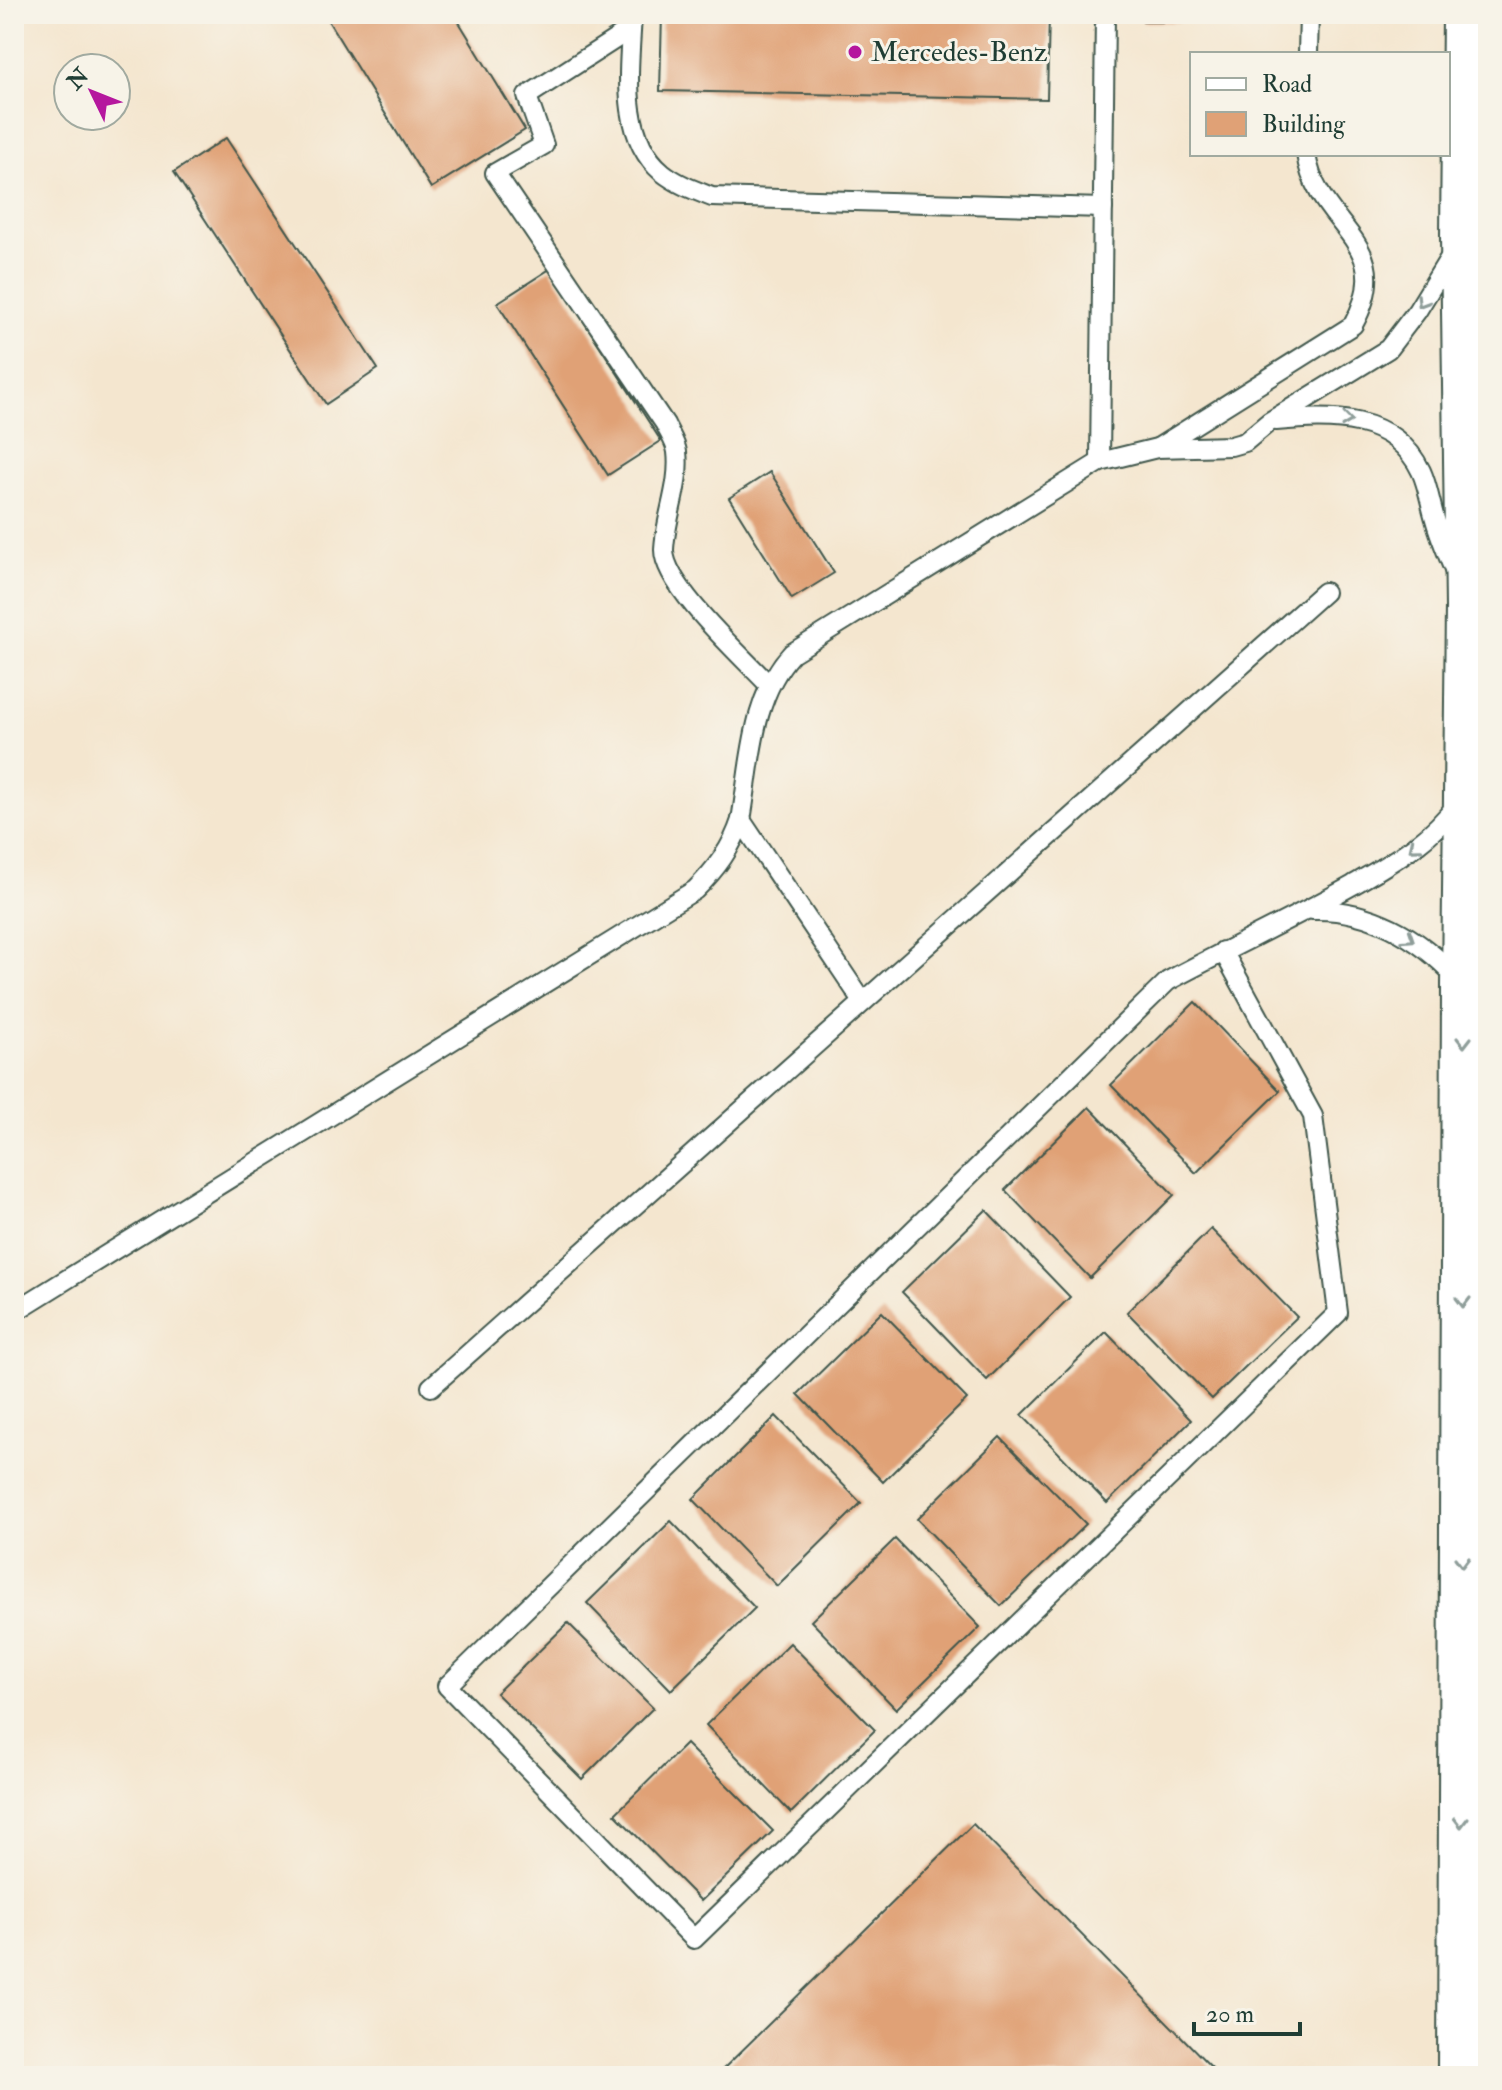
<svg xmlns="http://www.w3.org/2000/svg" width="1502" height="2090" font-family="'IM FELL Double Pica',serif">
<rect width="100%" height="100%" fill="#f7f3e8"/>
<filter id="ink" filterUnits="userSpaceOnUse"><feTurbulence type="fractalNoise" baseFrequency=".0125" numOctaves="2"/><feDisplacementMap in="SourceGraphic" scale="16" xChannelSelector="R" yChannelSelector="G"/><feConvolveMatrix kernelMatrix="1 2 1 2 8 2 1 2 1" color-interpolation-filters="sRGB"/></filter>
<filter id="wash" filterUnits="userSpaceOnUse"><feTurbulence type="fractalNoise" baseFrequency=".006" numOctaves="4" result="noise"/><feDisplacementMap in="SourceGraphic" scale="32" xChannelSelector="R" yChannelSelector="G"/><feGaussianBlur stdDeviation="1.8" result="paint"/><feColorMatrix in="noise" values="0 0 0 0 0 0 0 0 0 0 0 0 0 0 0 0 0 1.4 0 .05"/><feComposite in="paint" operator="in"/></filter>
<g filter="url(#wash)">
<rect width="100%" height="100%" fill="#f4e6cf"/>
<g id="blocks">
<!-- building -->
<g fill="#e0a176">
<path d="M 324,14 L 454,14 L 525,130 L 431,188 Z"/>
<path d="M 662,14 L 1049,14 L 1047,99 L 660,91 Z"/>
<rect x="1143" y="14" width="37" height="8"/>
<path d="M 1188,14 L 1223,14 L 1222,21 L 1188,21 Z"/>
<path d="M 1228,14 L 1264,14 L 1264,25 L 1228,23 Z"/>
<path d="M 1271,14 L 1307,14 L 1306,23 L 1271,22 Z"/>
<path d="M 226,138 L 378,369 L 326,404 L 174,172 Z"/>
<path d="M 550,269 L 661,441 L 608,475 L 497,303 Z"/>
<path d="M 770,472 L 834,573 L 792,599 L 729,498 Z"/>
<path d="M 1195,1002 L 1280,1091 L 1196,1173 L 1111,1085 Z"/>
<path d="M 1089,1107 L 1174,1195 L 1090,1278 L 1005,1190 Z"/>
<path d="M 986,1210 L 1070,1297 L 987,1380 L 902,1292 Z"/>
<path d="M 1211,1229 L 1297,1317 L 1212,1399 L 1127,1312 Z"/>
<path d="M 882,1312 L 967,1399 L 883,1482 L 798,1394 Z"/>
<path d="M 1106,1332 L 1191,1420 L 1107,1503 L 1022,1415 Z"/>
<path d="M 776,1416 L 861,1503 L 777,1586 L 693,1499 Z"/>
<path d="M 1000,1437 L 1086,1524 L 1001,1606 L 917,1519 Z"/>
<path d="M 671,1521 L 755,1608 L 671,1690 L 587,1603 Z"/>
<path d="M 895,1539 L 980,1627 L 896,1709 L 811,1621 Z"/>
<path d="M 568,1623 L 653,1708 L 582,1779 L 496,1693 Z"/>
<path d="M 790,1643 L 875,1730 L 791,1813 L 706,1725 Z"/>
<path d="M 686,1744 L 773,1831 L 701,1901 L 615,1814 Z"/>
<path d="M 973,1824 L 1220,2076 L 716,2076 Z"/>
</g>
</g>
</g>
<g filter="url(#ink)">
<use href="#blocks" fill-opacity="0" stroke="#3f564b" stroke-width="2"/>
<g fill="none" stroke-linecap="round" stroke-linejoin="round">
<defs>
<g id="service">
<path d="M 632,14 C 630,64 618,135 662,172 C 677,184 694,190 712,197 L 1103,208"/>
<path d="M 1105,14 L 1100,462 L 1157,448 L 1231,446 L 1245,442 L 1269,422 L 1388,349 L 1417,311 L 1463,236 L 1488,234"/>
<path d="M 631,29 L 527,96 L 544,145 L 495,173 L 665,424 C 669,433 676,443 677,452 C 681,485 665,518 664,550 C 664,586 743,657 769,685"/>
<path d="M 1308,54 L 1309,14"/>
<path d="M 1276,421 C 1331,416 1393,413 1421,471 C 1428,486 1430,503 1435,519 C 1440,537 1447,553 1454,570"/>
<path d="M 1159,447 L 1353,325 C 1400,240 1317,230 1306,154"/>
<path d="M 741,820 L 863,1002"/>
<path d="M 1312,910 C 1369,908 1419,937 1457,978"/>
<path d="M 1223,951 L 1313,1116 L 1338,1313 L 694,1939 L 447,1686 L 1168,981 C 1229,948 1292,919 1353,885 C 1395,860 1428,843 1458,803"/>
<path d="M 14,1312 L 695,890 C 716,869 732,848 741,820 C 751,764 751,697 792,653 L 1100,462"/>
<path d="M 431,1387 L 1324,592"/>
</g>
<path id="primary" d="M 1460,2076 L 1464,985 L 1468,607 L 1463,236 L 1465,14"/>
</defs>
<!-- service casing -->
<use href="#service" stroke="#3f564b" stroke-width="22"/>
<!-- primary casing -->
<use href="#primary" stroke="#3f564b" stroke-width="48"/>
<!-- service -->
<use href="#service" stroke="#fff" stroke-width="18"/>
<!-- primary -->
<use href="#primary" stroke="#fff" stroke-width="44"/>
</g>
<!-- one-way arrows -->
<defs><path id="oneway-chevron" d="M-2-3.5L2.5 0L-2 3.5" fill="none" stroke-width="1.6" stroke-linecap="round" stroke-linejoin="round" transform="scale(2)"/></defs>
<g stroke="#8f9e9a">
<use href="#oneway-chevron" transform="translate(1422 302) rotate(122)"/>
<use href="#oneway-chevron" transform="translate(1347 420) rotate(8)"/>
<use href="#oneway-chevron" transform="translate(1414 847) rotate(141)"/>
<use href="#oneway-chevron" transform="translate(1409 938) rotate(33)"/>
<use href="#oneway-chevron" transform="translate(1464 1042) rotate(90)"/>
<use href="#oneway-chevron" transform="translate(1463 1302) rotate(90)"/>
<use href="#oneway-chevron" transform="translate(1462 1562) rotate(90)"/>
<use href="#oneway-chevron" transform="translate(1461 1822) rotate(90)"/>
</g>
</g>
<!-- markers -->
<circle fill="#b5179e" stroke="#f7f3e8" stroke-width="3" cx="855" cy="52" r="8"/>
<g text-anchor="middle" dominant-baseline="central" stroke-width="6" stroke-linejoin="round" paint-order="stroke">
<!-- poi labels -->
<g font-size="28" fill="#1f3d34" stroke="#f7f3e8" text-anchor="start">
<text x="871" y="52">Mercedes-Benz</text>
</g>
</g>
<!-- margin -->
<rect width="1502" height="2090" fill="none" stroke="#f7f3e8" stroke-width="48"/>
<!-- legend -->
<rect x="1190" y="52" width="260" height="104" fill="#f7f3e8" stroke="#a1aaa0" stroke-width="2"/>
<rect x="1206" y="78" width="40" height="12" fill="#ffffff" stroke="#a1aaa0" stroke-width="2"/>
<text x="1262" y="92" font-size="24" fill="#1f3d34">Road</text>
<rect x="1206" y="112" width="40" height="24" fill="#e0a176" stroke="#a1aaa0" stroke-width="2"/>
<text x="1262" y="132" font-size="24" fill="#1f3d34">Building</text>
<!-- north arrow -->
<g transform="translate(92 92) rotate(313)"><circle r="38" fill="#f7f3e8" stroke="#a1aaa0" stroke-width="2"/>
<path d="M0-6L14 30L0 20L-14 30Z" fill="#b5179e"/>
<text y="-12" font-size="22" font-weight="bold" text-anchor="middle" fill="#1f3d34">N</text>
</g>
<!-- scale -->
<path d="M1194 2022v12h106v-12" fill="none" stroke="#1f3d34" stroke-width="4"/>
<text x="1206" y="2022" font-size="24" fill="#1f3d34" stroke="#f7f3e8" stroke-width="6" paint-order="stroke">20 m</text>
</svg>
